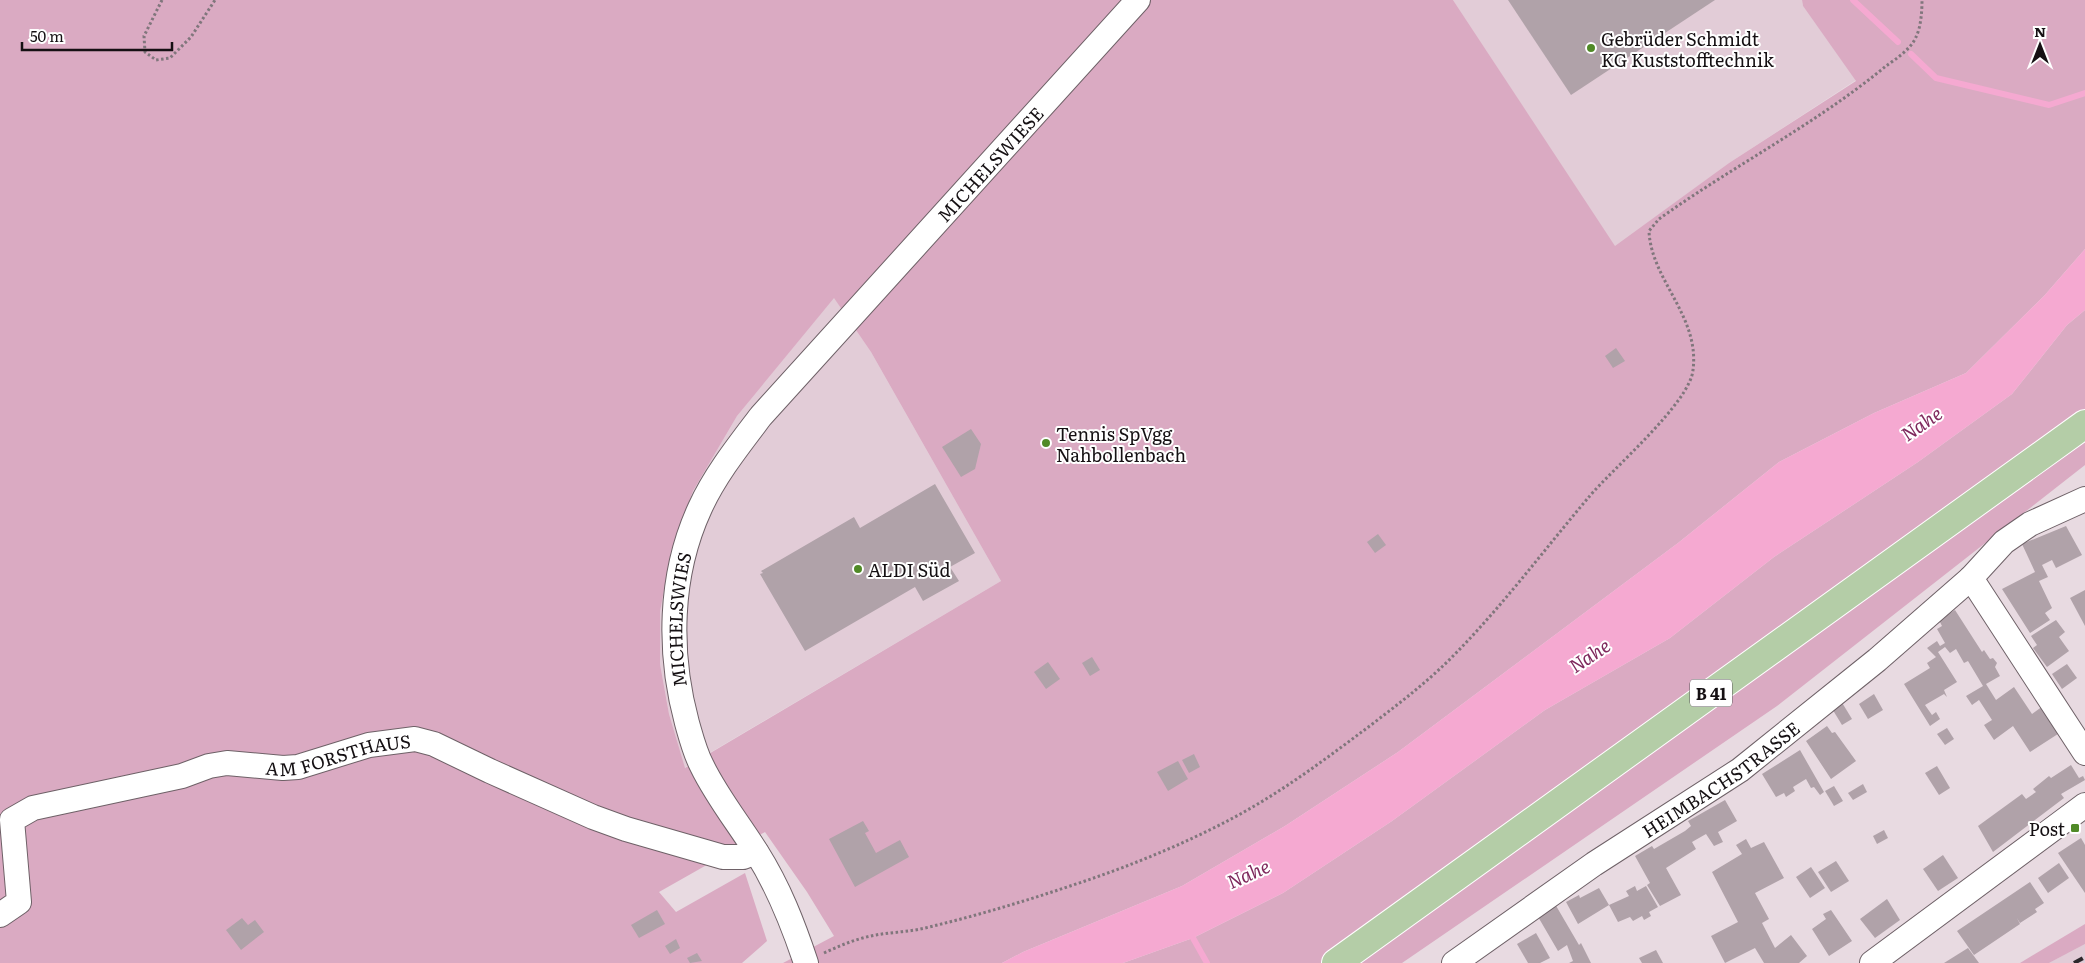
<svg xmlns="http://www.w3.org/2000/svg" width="2085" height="963" font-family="Literata,serif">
<rect width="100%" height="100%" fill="#e8dae1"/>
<!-- built -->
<g fill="#e2ccd7">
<path d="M 1453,0 L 1802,0 L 1803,6 L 1856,80 L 1729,163 L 1615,247 Z"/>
<path d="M 834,297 L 871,352 L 1001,581 L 684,768 L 669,714 L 660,664 L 660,612 L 671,551 L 693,491 L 737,416 Z"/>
<path d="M 2085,944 L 2085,963 L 2049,963 L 2079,947 Z"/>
</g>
<!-- green -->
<g fill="#daaac2" fill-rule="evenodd">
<path d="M 0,0 L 1453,0 L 1615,246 L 1729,163 L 1856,81 L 1803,6 L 1802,0 L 2085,0 L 2085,249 L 2044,296 L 1966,373 L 1874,413 L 1779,462 L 1678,543 L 1398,752 L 1285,826 L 1182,886 L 1023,952 L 1002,963 L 783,963 L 834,936 L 807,892 L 765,832 L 659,892 L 676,912 L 745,873 L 767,941 L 742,963 L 0,963 ZM 834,298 L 871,352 L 1001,581 L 685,768 L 669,714 L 660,664 L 660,612 L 671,551 L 693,491 L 737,416 Z"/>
<path d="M 2085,310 L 2085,465 L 1777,706 L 1402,963 L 1123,963 L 1193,938 L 1283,893 L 1392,821 L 1545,710 L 1670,638 L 1774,557 L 1918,462 L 2012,394 L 2067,325 Z"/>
<path d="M 2085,924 L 2085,944 L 2049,963 L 2020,963 Z"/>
</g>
<!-- water -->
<path fill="#f5a9d1" d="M 2085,249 L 2085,310 L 2067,325 L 2012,394 L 1918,462 L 1774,557 L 1670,638 L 1545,710 L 1392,821 L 1283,893 L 1193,938 L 1123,963 L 1002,963 L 1023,952 L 1182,886 L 1285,826 L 1398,752 L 1678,543 L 1779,462 L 1874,413 L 1966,373 L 2044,296 Z"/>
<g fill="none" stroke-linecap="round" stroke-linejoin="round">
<!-- stream -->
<g stroke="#f5a9d1" stroke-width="6">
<path d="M 1853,0 L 1898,42"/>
<path d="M 1911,54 L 1936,78 L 2049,105 L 2085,93"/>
<path d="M 1193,938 L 1207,963"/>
</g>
</g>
<!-- building -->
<g fill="#b0a2a9">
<path d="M 1508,0 L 1715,0 L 1571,95 Z"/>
<path d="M 1616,348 L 1625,361 L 1613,368 L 1605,356 Z"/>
<path d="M 971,429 L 981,444 L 975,469 L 961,477 L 942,447 Z"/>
<path d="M 935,484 L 975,553 L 950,567 L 959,581 L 923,601 L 915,587 L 805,651 L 760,574 L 763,573 L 761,571 L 854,517 L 860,528 Z"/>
<path d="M 2066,526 L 2082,555 L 2056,568 L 2052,560 L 2042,565 L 2048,577 L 2039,581 L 2052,608 L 2045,613 L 2050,620 L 2030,633 L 2002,589 L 2035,572 L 2022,544 Z"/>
<path d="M 1378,534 L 1386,545 L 1375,553 L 1367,542 Z"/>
<path d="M 2085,590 L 2085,626 L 2070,598 Z"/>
<path d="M 1955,610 L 1982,652 L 1984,650 L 1990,659 L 1993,658 L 1997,663 L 1995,667 L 2000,676 L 1986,684 L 1996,700 L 2014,687 L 2032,714 L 2043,706 L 2061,732 L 2030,752 L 2013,726 L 1994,740 L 1984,725 L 1992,720 L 1979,700 L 1972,705 L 1966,696 L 1983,686 L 1968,661 L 1964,663 L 1956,649 L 1950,653 L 1945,647 L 1938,652 L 1957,682 L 1944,690 L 1947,697 L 1944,694 L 1925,705 L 1932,715 L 1936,712 L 1940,719 L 1930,726 L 1904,684 L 1930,668 L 1927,663 L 1936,657 L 1927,648 L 1937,641 L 1940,646 L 1945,643 L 1937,629 L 1942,626 L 1939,620 Z"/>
<path d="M 2056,620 L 2065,632 L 2059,637 L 2069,651 L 2047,667 L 2033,648 L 2037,645 L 2031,636 Z"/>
<path d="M 1092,657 L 1100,670 L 1090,676 L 1082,663 Z"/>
<path d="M 1048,662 L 1060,679 L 1046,689 L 1034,672 Z"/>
<path d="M 2067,664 L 2077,678 L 2062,689 L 2052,674 Z"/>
<path d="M 1874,694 L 1883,710 L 1868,719 L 1859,704 Z"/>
<path d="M 1841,701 L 1852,719 L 1842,725 L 1831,707 Z"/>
<path d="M 1827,726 L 1832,733 L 1835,732 L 1856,761 L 1831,779 L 1806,741 Z"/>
<path d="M 1947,728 L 1954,739 L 1945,745 L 1937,734 Z"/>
<path d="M 1800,750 L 1824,792 L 1820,795 L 1814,787 L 1811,788 L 1806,779 L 1793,787 L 1795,791 L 1786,797 L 1784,793 L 1776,797 L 1762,774 Z"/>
<path d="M 1194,754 L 1200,767 L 1189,773 L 1182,760 Z"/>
<path d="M 1178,761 L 1188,779 L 1168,791 L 1157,772 Z"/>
<path d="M 2071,765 L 2079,778 L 2083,776 L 2085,780 L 2061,794 L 2064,798 L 1993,852 L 1978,826 L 2022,794 L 2026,799 L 2036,792 L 2033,789 L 2049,776 L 2051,778 Z"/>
<path d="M 1937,766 L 1950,788 L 1939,795 L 1925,773 Z"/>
<path d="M 1863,784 L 1867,792 L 1853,800 L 1848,793 Z"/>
<path d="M 1834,786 L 1843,801 L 1834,806 L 1825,791 Z"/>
<path d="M 1725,800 L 1737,821 L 1718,832 L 1723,842 L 1714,846 L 1706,834 L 1692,842 L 1696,849 L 1666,868 L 1681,895 L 1660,906 L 1647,885 L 1650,883 L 1635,856 L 1652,846 L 1654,849 L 1685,831 L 1691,826 L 1688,821 Z"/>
<path d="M 863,821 L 869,831 L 865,833 L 876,853 L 900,840 L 909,857 L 855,887 L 829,839 Z"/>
<path d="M 1884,830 L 1888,838 L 1877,844 L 1873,836 Z"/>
<path d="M 2081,838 L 2085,845 L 2085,893 L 2058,853 Z"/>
<path d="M 1746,839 L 1751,848 L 1764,842 L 1784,878 L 1755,893 L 1769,919 L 1762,923 L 1775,948 L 1791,935 L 1807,956 L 1799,963 L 1764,963 L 1755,948 L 1725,963 L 1711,936 L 1738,922 L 1712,872 L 1742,854 L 1736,845 Z"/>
<path d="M 1943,855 L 1958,878 L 1938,891 L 1923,869 Z"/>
<path d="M 1836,861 L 1849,881 L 1831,892 L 1818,872 Z"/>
<path d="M 2059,863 L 2069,878 L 2048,893 L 2038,878 Z"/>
<path d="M 1811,867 L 1825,888 L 1810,898 L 1796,877 Z"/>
<path d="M 2030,882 L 2044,903 L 2035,909 L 2037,912 L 2020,923 L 2017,918 L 2020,924 L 1974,955 L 1957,931 Z"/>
<path d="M 1635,886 L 1637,891 L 1646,886 L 1658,907 L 1649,912 L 1651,916 L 1644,920 L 1642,916 L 1633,921 L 1630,917 L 1618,922 L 1609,905 L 1629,896 L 1626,891 Z"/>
<path d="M 1599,888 L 1609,905 L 1578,924 L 1566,902 L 1579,895 L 1580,898 Z"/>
<path d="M 1887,899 L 1900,920 L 1875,938 L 1860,919 Z"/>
<path d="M 1555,904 L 1579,945 L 1581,943 L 1591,963 L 1569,963 L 1573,961 L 1567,945 L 1558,951 L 1537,915 Z"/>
<path d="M 657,910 L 665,924 L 639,938 L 631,925 Z"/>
<path d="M 1831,910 L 1852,941 L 1829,956 L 1812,929 L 1826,919 L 1823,914 Z"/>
<path d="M 242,918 L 248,925 L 255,920 L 264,932 L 241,950 L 226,930 Z"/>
<path d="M 1536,933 L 1550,958 L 1540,963 L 1528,963 L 1517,944 Z"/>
<path d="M 676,939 L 680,948 L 670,954 L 665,946 Z"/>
<path d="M 1968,948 L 1979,963 L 1944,963 Z"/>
<path d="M 1656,950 L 1663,963 L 1642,963 L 1639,958 Z"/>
<path d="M 697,953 L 702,961 L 690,963 L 687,958 Z"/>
</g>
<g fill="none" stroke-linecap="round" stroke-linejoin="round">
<defs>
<g id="minor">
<path d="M 1971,578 L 2085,753"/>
<path id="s1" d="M 0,915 L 19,902 L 12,820 L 33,808 L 182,776 L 209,766 L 227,763 L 283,768 L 298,767 L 369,745 L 415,739 L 434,744 L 490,771 L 593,817 L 626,829 L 723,857 L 743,857 L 756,852"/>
<path id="s2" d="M 806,963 C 793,924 779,888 757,853 C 739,824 717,797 702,766 C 695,753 691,737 687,723 C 668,653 669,575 700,508 C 715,475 739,445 761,416 L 1138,0"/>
<path id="s3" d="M 1454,963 L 1594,864 L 1740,770 L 1877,660 L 1971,578 L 2004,542 L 2030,524 L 2085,499"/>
<path d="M 1872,963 L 2085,805"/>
</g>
<path id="major" d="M 1336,963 L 2085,424"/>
</defs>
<!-- minor casing -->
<use href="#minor" stroke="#6e6167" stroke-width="26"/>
<!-- major casing -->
<use href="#major" stroke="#fff" stroke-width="30"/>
<!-- path -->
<g stroke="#80767c" stroke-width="3" stroke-dasharray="2.5 2.5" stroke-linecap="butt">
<path d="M 162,0 L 144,36 L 145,52 L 156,60 L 170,58 L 191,37 L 215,0"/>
<path d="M 824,953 C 841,945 858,938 876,935 C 892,932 909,932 925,928 C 980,915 1032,899 1085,881 C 1135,864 1186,843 1233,818 C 1282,792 1327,758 1371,725 C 1401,702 1430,680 1456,653 C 1503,605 1545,549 1588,498 C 1612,469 1690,403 1693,370 C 1700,316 1651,280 1649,231 L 1659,219 C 1733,166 1816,124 1886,66 C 1896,59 1911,49 1916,37 C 1921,27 1922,11 1922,0"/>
</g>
<!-- minor -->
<use href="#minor" stroke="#fff" stroke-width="24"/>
<!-- major -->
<use href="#major" stroke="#b4cda7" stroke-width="28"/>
<!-- rail -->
<path stroke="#2d272b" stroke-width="4" stroke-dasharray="10 5" stroke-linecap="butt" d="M 2074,963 L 2085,957"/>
</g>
<!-- markers -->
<g fill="#508a27" stroke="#fff" stroke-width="2">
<circle cx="1591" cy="48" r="5"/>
<circle cx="1046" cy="443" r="5"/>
<circle cx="858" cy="569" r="5"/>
<rect x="2070" y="823" width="10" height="10" rx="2.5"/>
</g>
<g text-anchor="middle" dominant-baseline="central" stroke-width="4" stroke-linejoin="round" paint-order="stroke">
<!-- shield labels -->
<rect fill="#fff" stroke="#5b585a" stroke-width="1" x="1690" y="679.5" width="42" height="27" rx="4"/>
<g font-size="16" font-weight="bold" fill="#151013">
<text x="1711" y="693">B 41</text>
</g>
<!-- poi labels -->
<g font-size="18" fill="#151013" stroke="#fff" text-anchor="start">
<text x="1601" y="38">Gebrüder Schmidt<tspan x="1601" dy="21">KG Kuststofftechnik</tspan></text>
<text x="1056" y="433">Tennis SpVgg<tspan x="1056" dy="21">Nahbollenbach</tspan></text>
<text x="868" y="569">ALDI Süd</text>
<text x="2065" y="828" text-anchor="end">Post</text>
</g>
<!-- street labels -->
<g font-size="18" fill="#151013" stroke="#fff">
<text stroke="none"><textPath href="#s2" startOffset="940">MICHELSWIESE</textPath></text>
<text stroke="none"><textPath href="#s2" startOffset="374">MICHELSWIES</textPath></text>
<text stroke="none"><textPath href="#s1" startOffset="442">AM FORSTHAUS</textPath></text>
<text stroke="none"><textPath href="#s3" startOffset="324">HEIMBACHSTRASSE</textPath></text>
</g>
<!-- water labels -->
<g font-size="19" font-style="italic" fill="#7f295d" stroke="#fff">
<text transform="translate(1921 423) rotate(-35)">Nahe</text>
<text transform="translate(1589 655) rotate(-34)">Nahe</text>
<text transform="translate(1248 873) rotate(-24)">Nahe</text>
</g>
</g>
<!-- north arrow -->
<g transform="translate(2040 45)" stroke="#ffffff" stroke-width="4" paint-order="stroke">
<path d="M0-4L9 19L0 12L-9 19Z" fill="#151013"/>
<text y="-8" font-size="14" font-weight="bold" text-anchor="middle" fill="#151013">N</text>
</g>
<!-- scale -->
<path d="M22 42v8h150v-8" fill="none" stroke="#151013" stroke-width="2.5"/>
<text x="30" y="42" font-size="15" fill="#151013" stroke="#ffffff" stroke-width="4" paint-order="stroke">50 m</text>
</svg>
